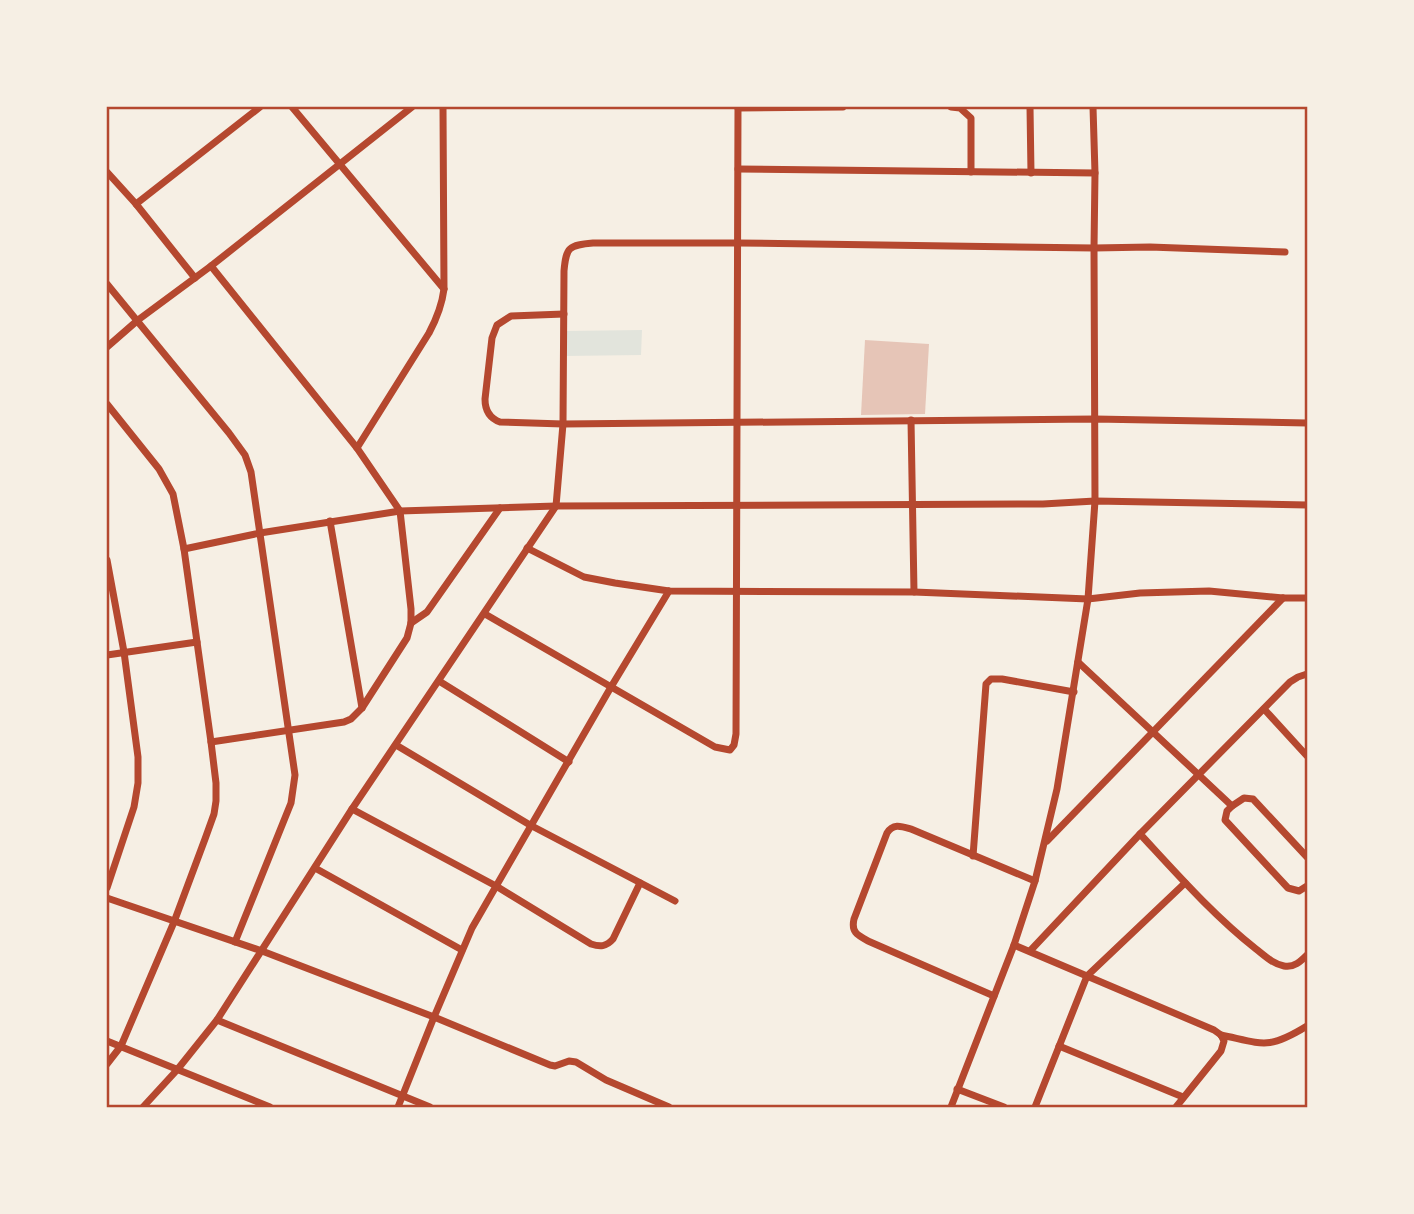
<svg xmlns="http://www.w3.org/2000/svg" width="1414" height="1214" font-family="'Space Grotesk',sans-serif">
<rect width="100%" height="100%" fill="#f6efe4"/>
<!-- green -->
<path fill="#e2e4dc" d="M 642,330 L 641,355 L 565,356 L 566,331 Z"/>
<!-- building -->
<path fill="#e6c5b7" d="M 865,340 L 929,344 L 925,414 L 861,415 Z"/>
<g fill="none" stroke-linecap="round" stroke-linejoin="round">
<!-- minor -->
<g stroke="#b5482f" stroke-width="7">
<path d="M 292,107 L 444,289"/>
<path d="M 951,107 L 960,108 L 971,118 L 971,172"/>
<path d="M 1030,107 L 1031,173"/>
<path d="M 738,108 L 843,107"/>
<path d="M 738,169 L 1095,173"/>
<path d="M 107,172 L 136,204 L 195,278"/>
<path d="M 136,204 L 260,107"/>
<path d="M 211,266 L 357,448 L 400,511 L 411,609 L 411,623 L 407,638 L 362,708 L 351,719 L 344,722 L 211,742"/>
<path d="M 107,284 L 229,433 L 245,455 L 251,472 L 295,775 L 291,803 L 235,942"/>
<path d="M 564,314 L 511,316 L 497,325 L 492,338 L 485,399 C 485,410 489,418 500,422 L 563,424 L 1095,419 L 1307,423"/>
<path d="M 107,347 L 138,320 L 211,266 L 412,107"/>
<path d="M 107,404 L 159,469 L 173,494 L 184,549 L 211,742 L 216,783 L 216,801 L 214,814 L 205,839 L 174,922 L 121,1046 L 107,1064"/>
<path d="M 357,448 L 429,333 C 437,318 442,305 444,289 L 443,107"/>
<path d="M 330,521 L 362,708"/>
<path d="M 527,548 L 584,577 L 615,583 L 669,591 L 914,592 L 911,420"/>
<path d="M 184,549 L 260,533 L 400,511 L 556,506 L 1043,504 L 1095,501 L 1307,505"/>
<path d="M 107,560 L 124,652 L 138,757 L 138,783 L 134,807 L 107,888"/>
<path d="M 914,592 L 1088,599 L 1140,593 L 1209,591 L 1283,598 L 1307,598"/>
<path d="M 485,614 L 715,747 L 730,750 L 734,745 L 736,734 L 738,107"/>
<path d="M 411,623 L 427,612 L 500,508"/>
<path d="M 107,655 L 197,642"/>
<path d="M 1078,662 L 1232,806 L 1244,798 L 1253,799 L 1307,857"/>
<path d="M 1307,674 L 1298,677 L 1290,682 L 1140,834 C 1177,874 1214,916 1256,949 C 1265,956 1273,964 1284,966 C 1294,968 1301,961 1307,955"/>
<path d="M 439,681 L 569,762"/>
<path d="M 1264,709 L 1307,756"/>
<path d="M 396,745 L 530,825 L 675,901"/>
<path d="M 1232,806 L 1227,811 L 1225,820 L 1288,888 L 1299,891 L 1307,886"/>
<path d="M 352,809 L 496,886 L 591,944 C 600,947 606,947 613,939 L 640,883"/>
<path d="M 1047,841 L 1283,598"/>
<path d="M 973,856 L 986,684 L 991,679 L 1002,679 L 1074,692"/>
<path d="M 315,868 L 462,950"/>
<path d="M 107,898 L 262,951 L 434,1017 L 550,1065 L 555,1066 L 569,1061 L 576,1062 L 606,1080 L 669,1107"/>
<path d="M 1014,945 L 1214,1030 L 1221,1035 L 1224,1041 L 1221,1051 L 1176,1107"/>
<path d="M 1030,951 L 1140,834"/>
<path d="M 994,996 L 868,941 C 857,935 851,932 854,919 L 887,833 C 893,823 901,826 911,829 L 1035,881"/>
<path d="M 217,1020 L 430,1107"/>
<path d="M 1221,1035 C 1264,1044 1268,1050 1307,1026"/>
<path d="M 107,1041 L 270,1107"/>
<path d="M 1059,1046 L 1183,1097"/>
<path d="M 957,1089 L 1004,1107"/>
<path d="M 143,1107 L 177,1070 L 217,1020 L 352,809 L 556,506 L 563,424 L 564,271 C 566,247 569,245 593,243 L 738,243 L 1094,248 L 1150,247 L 1285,252"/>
<path d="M 398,1107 L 434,1017 L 472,928 L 611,687 L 669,591"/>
<path d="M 951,1107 L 1014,945 L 1035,881 L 1057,789 L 1088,599 L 1095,501 L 1094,248 L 1095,173 L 1093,107"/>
<path d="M 1035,1107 L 1087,976 L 1185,883"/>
</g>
</g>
<!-- border -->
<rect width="1414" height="1214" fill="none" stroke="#f6efe4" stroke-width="217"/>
<rect x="108" y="108" width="1198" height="998" fill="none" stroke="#b5482f" stroke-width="2.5"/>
</svg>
